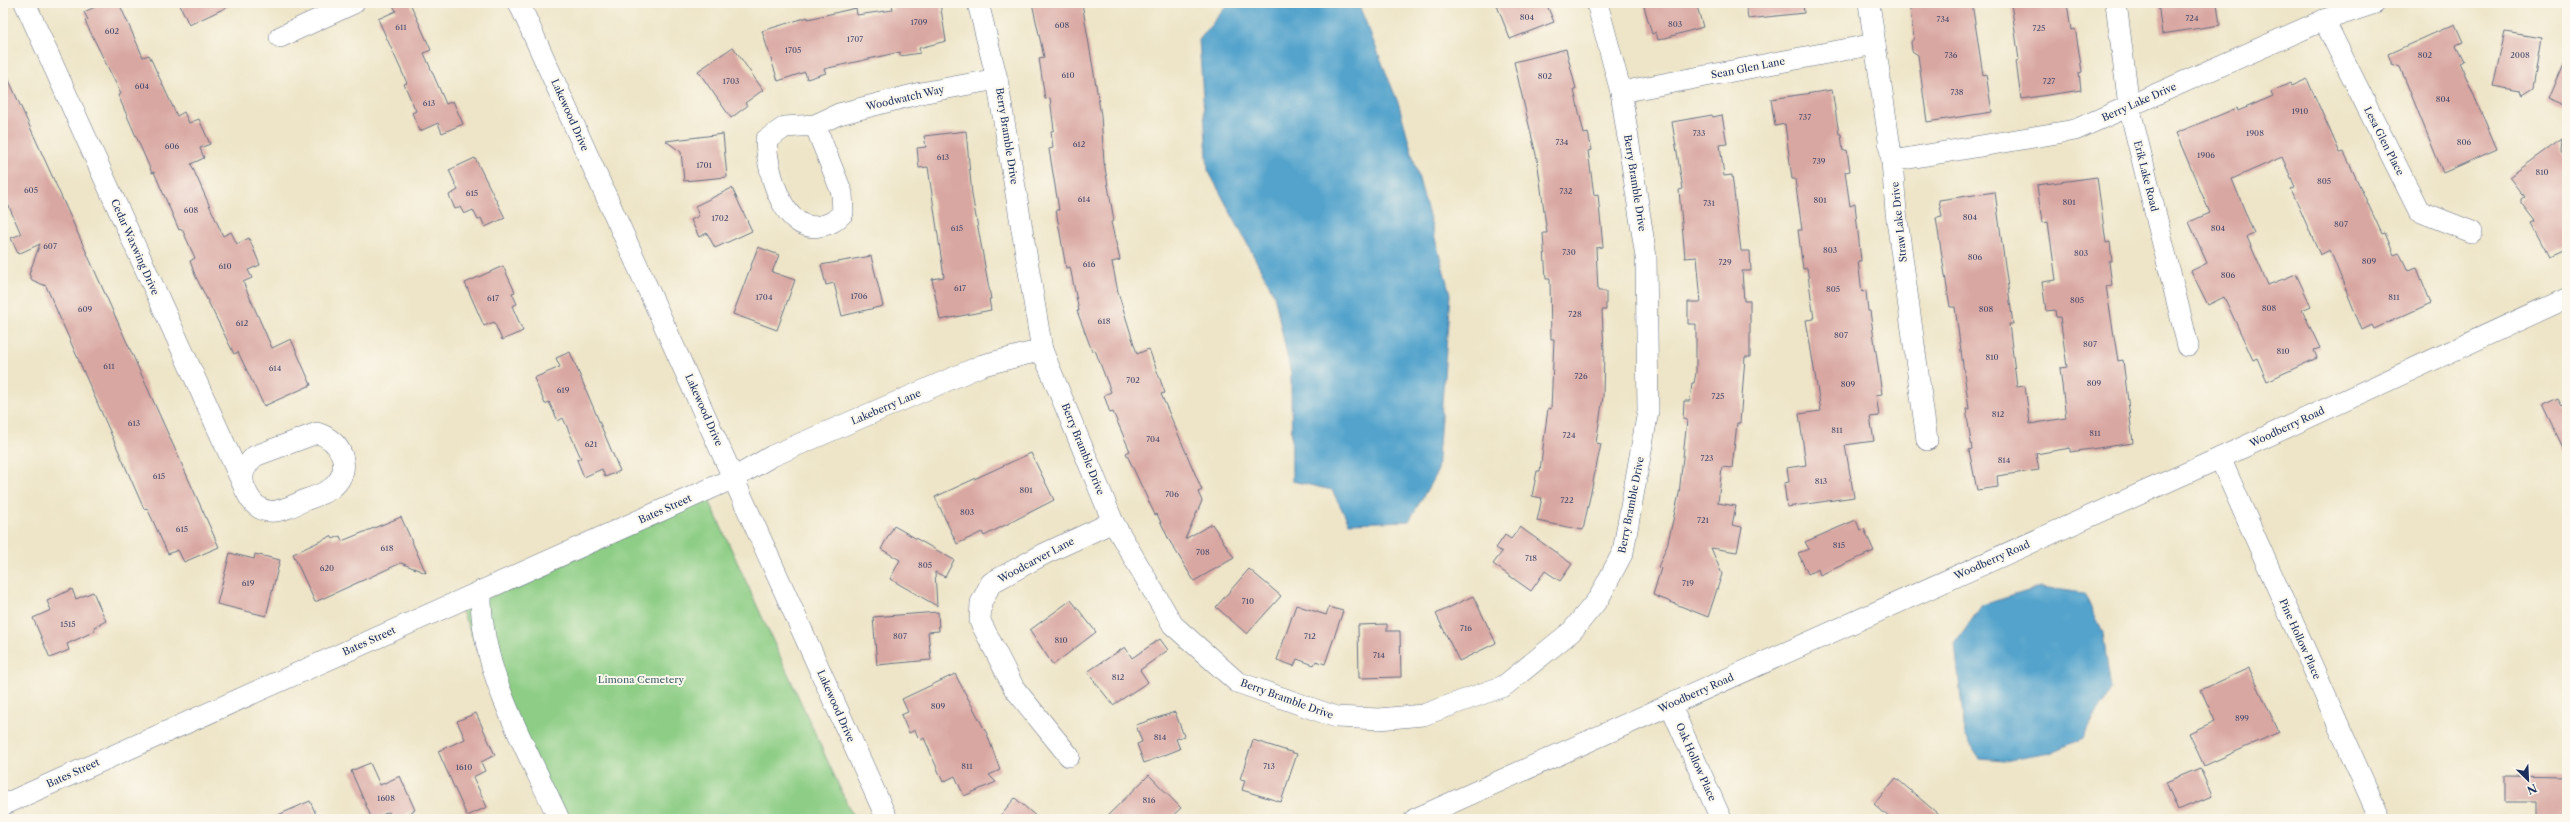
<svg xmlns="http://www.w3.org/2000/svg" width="2570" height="822" font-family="'Libre Caslon Text',serif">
<rect width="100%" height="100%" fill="#fbf7ec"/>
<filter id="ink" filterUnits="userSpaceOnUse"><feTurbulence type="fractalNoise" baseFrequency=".025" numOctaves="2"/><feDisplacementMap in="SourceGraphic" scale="8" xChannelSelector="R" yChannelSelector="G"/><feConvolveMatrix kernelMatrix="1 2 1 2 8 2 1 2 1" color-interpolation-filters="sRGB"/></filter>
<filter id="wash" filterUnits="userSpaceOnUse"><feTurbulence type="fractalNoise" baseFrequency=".012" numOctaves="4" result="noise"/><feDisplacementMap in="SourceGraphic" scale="16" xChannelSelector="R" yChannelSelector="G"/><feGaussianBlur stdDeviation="0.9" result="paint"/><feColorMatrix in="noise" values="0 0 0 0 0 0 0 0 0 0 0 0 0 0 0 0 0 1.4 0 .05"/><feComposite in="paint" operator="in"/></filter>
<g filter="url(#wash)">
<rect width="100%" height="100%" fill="#eee5c8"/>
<!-- green -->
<path fill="#8dcd85" stroke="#547e72" d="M 708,498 L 854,819 L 553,819 L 461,610 Z"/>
<!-- water -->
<g fill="#52a3cc" stroke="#366995">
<path d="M 1229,3 L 1358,3 L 1399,105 L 1450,294 L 1437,472 L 1409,521 L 1349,523 L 1332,490 L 1292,481 L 1291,374 L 1274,294 L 1208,170 L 1199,40 Z"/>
<path d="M 2041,587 L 2084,593 L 2103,633 L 2111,690 L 2083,738 L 2050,753 L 2004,761 L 1980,759 L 1965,735 L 1955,644 L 1982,605 Z"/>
</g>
<g id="blocks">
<!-- building -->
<g fill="#d9a7a2">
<path d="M 104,3 L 119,3 L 143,57 L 149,55 L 177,116 L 184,112 L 189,123 L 199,119 L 210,144 L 200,148 L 204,158 L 191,164 L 223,236 L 231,232 L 237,244 L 249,238 L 260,265 L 248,270 L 252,278 L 243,282 L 272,348 L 291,339 L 311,385 L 264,406 L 238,352 L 234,354 L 195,275 L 190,261 L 195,258 L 182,229 L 179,230 L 154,172 L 152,173 L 118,95 L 121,94 L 85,21 L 88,20 L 84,12 Z"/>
<path d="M 179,3 L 236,3 L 189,25 Z"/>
<path d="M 392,3 L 410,3 L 431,50 L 424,53 L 446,104 L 453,101 L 463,124 L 442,133 L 438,123 L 420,131 L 412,113 L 416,111 L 404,84 L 407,83 L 378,19 L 396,11 Z"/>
<path d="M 892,3 L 940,3 L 946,41 L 919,48 L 920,53 L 900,56 L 900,52 L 824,69 L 826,73 L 807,79 L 805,72 L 778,81 L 762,31 L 808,17 L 808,19 L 856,8 L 857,15 L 893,10 Z"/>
<path d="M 1032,3 L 1082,3 L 1101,115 L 1104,162 L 1114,221 L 1111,222 L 1120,260 L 1112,262 L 1118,292 L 1137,354 L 1149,349 L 1165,393 L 1161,394 L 1202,490 L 1198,492 L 1202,501 L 1185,539 L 1212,524 L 1234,558 L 1194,581 L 1169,540 L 1157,514 L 1155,515 L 1134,470 L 1126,453 L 1130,451 L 1113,412 L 1110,413 L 1104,395 L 1111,392 L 1095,350 L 1092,351 L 1077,311 L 1079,311 L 1070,267 L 1066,268 L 1056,210 L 1059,210 L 1049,149 L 1053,148 L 1051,131 L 1054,130 L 1050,98 L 1045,99 L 1039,58 L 1044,57 Z"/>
<path d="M 1496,3 L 1546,3 L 1554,22 L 1510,39 Z"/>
<path d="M 1643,3 L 1696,3 L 1703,27 L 1658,40 L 1656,32 L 1652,34 Z"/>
<path d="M 1746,3 L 1803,3 L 1804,13 L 1748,19 Z"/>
<path d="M 1909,3 L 1972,3 L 1983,75 L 1986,74 L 1992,112 L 1927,122 L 1918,55 L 1912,51 L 1911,42 L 1914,38 Z"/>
<path d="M 2011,3 L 2067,3 L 2071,30 L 2075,29 L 2076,33 L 2082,72 L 2079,73 L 2081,90 L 2021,99 L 2016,61 L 2019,60 Z"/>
<path d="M 2158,3 L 2217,3 L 2220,25 L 2162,34 Z"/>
<path d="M 2455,24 L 2463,42 L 2456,45 L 2464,61 L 2460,63 L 2497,149 L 2443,173 L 2400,67 L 2392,64 L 2388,54 Z"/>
<path d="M 2505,32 L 2541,38 L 2533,88 L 2522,95 L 2520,91 L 2493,86 Z"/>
<path d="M 733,47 L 763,90 L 745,103 L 747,106 L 731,118 L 698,71 Z"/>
<path d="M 1566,49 L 1576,89 L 1574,90 L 1584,134 L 1588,133 L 1592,150 L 1588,151 L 1594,195 L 1598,194 L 1603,247 L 1596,248 L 1598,291 L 1606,291 L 1606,310 L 1602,310 L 1604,350 L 1603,397 L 1596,443 L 1601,444 L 1583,530 L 1537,521 L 1542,498 L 1532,496 L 1537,471 L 1540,471 L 1548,408 L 1551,409 L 1554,339 L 1551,339 L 1550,279 L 1546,279 L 1543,233 L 1547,233 L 1537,159 L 1514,62 Z"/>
<path d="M 2567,54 L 2567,107 L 2548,99 Z"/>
<path d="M 3,67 L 219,547 L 184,562 L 178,550 L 168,554 L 147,508 L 144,509 L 46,286 L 32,280 L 29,274 L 40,244 L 18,254 L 11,238 L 21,234 L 3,193 Z"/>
<path d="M 2307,79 L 2340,153 L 2344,152 L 2382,234 L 2385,233 L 2394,255 L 2399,253 L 2401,256 L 2408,271 L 2417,268 L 2431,303 L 2374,329 L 2372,325 L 2362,330 L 2330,250 L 2320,255 L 2291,189 L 2295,187 L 2282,157 L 2232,179 L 2254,234 L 2247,237 L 2268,285 L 2296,274 L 2311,306 L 2302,310 L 2320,348 L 2314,350 L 2317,358 L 2267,381 L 2257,358 L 2253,360 L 2224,297 L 2208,305 L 2191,271 L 2207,263 L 2189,222 L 2210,213 L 2176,133 L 2237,108 L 2238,111 L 2273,96 L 2271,92 L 2290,83 L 2292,86 Z"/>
<path d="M 1832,90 L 1839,134 L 1841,134 L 1843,151 L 1847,150 L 1850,171 L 1845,172 L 1850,206 L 1855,204 L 1861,261 L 1858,261 L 1862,292 L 1866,291 L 1868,311 L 1870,311 L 1882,394 L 1876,395 L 1879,416 L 1870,417 L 1874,441 L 1845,445 L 1854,497 L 1787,507 L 1784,483 L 1789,482 L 1787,468 L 1806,465 L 1799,414 L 1821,411 L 1806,320 L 1814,319 L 1807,268 L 1803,269 L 1798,230 L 1802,230 L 1795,179 L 1792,179 L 1785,124 L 1775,126 L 1771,99 Z"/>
<path d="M 1712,115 L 1713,117 L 1722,115 L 1727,144 L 1720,145 L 1724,176 L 1732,175 L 1741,251 L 1750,251 L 1751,271 L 1742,271 L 1744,301 L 1750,301 L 1750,357 L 1745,357 L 1740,423 L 1737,423 L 1732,468 L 1722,467 L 1718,503 L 1736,506 L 1732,525 L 1742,527 L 1737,552 L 1711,548 L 1722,574 L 1708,617 L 1653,595 L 1661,568 L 1658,567 L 1667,546 L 1679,494 L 1687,420 L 1683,419 L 1684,401 L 1690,401 L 1692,383 L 1694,383 L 1696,373 L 1696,324 L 1688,324 L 1688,302 L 1701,302 L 1697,257 L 1685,258 L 1679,190 L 1683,189 L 1672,122 Z"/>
<path d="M 966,131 L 972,195 L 991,299 L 989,299 L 991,310 L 940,320 L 932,279 L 944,277 L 928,167 L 919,168 L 917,148 L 926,147 L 924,136 Z"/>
<path d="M 723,134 L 727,177 L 684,181 L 681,152 L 666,141 Z"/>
<path d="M 2562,139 L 2561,152 L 2567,160 L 2567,249 L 2549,257 L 2531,223 L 2535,221 L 2521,203 L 2521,199 L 2524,197 L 2509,177 Z"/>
<path d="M 475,158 L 505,218 L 485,227 L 481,218 L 478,220 L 473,210 L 464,214 L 460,207 L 455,209 L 449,195 L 458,190 L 449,170 Z"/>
<path d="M 2097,177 L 2106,243 L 2110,242 L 2112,261 L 2109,262 L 2112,285 L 2106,286 L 2118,361 L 2123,360 L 2133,443 L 2070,452 L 2070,448 L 2036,454 L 2039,470 L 1997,476 L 1998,487 L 1977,490 L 1969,450 L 1972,449 L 1966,409 L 1969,409 L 1955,307 L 1950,307 L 1936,218 L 1942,217 L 1939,200 L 1995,192 L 2013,324 L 2009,324 L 2017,387 L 2025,386 L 2030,424 L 2066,418 L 2060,368 L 2067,367 L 2060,317 L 2056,317 L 2055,310 L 2046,311 L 2042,282 L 2056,280 L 2048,222 L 2042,223 L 2037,185 Z"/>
<path d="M 732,188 L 752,231 L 715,248 L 707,233 L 699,237 L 691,220 L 699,216 L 695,206 Z"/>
<path d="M 758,247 L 779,255 L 772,272 L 795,280 L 777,330 L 733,314 Z"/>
<path d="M 871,256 L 883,306 L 842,316 L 834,283 L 826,285 L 821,265 Z"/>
<path d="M 503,266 L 515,292 L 512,293 L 517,304 L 512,306 L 523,331 L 502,340 L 494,322 L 484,326 L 465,283 Z"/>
<path d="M 570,352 L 620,471 L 605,477 L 602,469 L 584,477 L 577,460 L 581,458 L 563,418 L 558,421 L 549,402 L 545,404 L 534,378 L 560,367 L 556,358 Z"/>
<path d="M 2558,399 L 2562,406 L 2567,404 L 2567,456 L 2543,406 Z"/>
<path d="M 1031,453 L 1054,500 L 984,536 L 982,532 L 957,544 L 935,497 Z"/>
<path d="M 401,517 L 426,573 L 401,563 L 315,602 L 293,554 L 331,536 L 333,539 L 340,536 L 342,541 Z"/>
<path d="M 1856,520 L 1860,530 L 1864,529 L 1874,551 L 1820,575 L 1818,569 L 1808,574 L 1798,553 L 1809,549 L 1805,542 Z"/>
<path d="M 894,526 L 954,560 L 945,577 L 935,572 L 937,606 L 890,579 L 900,560 L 881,549 Z"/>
<path d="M 1520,527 L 1572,564 L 1560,581 L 1545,571 L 1531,591 L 1493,564 L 1502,552 L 1496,548 L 1505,535 L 1511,539 Z"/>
<path d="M 230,553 L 254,559 L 255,554 L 280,560 L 266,616 L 217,604 Z"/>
<path d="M 1249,569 L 1281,596 L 1247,634 L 1216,607 Z"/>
<path d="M 72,589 L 76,599 L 93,592 L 106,621 L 94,627 L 95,631 L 67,644 L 69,650 L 50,658 L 33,618 L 51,610 L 47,601 Z"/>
<path d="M 1473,596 L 1496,643 L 1459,661 L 1436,614 Z"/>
<path d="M 1071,600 L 1096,632 L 1053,665 L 1030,630 Z"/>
<path d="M 1296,605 L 1326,615 L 1329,607 L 1343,611 L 1325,664 L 1316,661 L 1314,665 L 1297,659 L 1294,666 L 1277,660 Z"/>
<path d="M 938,612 L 939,631 L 928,632 L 931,660 L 877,665 L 873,617 Z"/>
<path d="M 1387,624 L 1387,631 L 1400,631 L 1401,677 L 1359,678 L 1358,625 Z"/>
<path d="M 1160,639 L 1168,650 L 1140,670 L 1148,682 L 1113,705 L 1087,672 L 1125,647 L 1132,658 Z"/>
<path d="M 2249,668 L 2279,732 L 2204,766 L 2189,733 L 2215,721 L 2201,690 Z"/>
<path d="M 955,674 L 987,734 L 1000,770 L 989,775 L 996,782 L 964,796 L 955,776 L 943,782 L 924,738 L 921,740 L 918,737 L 915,730 L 909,733 L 901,715 L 908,712 L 902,699 Z"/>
<path d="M 1175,712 L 1184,736 L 1176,739 L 1180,749 L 1144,763 L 1137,744 L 1142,742 L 1136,725 Z"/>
<path d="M 476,713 L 495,755 L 481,762 L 485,771 L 473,777 L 487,807 L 467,816 L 438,751 L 465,739 L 457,721 Z"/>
<path d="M 1253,740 L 1297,754 L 1281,802 L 1242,790 L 1245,780 L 1240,779 Z"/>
<path d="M 370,763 L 380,785 L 400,776 L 415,810 L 396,819 L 392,819 L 389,812 L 372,819 L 351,771 Z"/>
<path d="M 2200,768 L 2212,796 L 2178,810 L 2166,782 Z"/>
<path d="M 1149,775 L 1181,808 L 1169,819 L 1104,819 Z"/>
<path d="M 2504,776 L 2567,777 L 2567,819 L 2537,819 L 2537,802 L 2504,802 Z"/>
<path d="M 1896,778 L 1944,819 L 1891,819 L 1874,804 Z"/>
<path d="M 1015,798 L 1039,819 L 997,819 Z"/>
<path d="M 310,801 L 318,819 L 269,819 Z"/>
</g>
</g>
</g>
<g filter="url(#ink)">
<use href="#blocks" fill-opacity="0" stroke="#656f83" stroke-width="1"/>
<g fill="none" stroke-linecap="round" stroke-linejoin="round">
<defs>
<g id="minor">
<path d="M 25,3 L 246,491"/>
<path d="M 519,3 L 887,819"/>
<path d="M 978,3 L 997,79 L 1042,350 L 1113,522 L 1173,625 L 1237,682 L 1336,717 L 1379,719 L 1423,715 L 1504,686 L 1572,631 L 1599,598 L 1623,552 L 1648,411 L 1646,257 L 1621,92 L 1597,3"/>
<path d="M 1869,3 L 1892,161 L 1896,212 L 1927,440"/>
<path d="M 2116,3 L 2129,106 L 2188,346"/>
<path d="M 2324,20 L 2419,211 L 2472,232"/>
<path d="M 280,37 L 354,3"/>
<path d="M 1621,92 L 1875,44"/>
<path d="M 815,125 L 842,193 L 843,213 C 835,221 831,224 820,226 C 782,234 767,168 766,140 L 785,127 L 815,125 L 839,114 L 921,93 L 997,79"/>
<path d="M 1892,161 L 2075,130 L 2324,20 L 2375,3"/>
<path d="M 317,433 C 341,440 354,468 333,487 C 326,493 314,497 305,500 C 282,511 260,522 246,491 C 239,476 244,467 255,456 Z"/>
<path d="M 2220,458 L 2380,819"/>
<path d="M 481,591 C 479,670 527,749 559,819"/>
<path d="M 1670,704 L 1721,819"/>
<path d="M 1069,756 L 1014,688 L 980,621 L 981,603 L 991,583 L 1044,554 L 1113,522"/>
<path d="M 3,805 L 734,478 L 772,456 L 983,365 L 1042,350"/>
<path d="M 1415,819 L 2220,458 L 2567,298"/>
</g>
</defs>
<!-- minor casing -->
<use href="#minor" stroke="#656f83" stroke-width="22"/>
<!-- minor -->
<use href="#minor" stroke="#fff" stroke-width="21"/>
</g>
</g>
<g text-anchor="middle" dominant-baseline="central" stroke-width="4" stroke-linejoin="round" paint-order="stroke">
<!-- number labels -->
<g font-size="8" fill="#4a4d6f">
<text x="1527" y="17">804</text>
<text x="2192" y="18">724</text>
<text x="1943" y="19">734</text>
<text x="919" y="22">1709</text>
<text x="1675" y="24">803</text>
<text x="1062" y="25">608</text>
<text x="401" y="27">611</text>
<text x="2039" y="28">725</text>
<text x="112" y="31">602</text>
<text x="855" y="39">1707</text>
<text x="793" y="50">1705</text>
<text x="1951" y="55">736</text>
<text x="2425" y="55">802</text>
<text x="2520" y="55">2008</text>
<text x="1068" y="75">610</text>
<text x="1545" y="76">802</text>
<text x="731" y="81">1703</text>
<text x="2049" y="81">727</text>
<text x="142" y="86">604</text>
<text x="1957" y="92">738</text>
<text x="2443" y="99">804</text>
<text x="429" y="103">613</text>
<text x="2300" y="111">1910</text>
<text x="1805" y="117">737</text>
<text x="1699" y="133">733</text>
<text x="2255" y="133">1908</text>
<text x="1562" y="142">734</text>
<text x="2464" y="142">806</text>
<text x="1079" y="144">612</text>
<text x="172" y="146">606</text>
<text x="2206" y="155">1906</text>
<text x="943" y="157">613</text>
<text x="1819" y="161">739</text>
<text x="704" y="165">1701</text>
<text x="2542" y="172">810</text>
<text x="2324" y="181">805</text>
<text x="31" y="190">605</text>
<text x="1566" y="191">732</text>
<text x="472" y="193">615</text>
<text x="1084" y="199">614</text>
<text x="1820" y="200">801</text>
<text x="2069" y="202">801</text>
<text x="1709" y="203">731</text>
<text x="191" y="210">608</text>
<text x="1970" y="217">804</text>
<text x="720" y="218">1702</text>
<text x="2341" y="224">807</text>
<text x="957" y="228">615</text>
<text x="2218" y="228">804</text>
<text x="50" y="246">607</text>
<text x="1830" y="250">803</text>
<text x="1569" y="252">730</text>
<text x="2081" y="253">803</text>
<text x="1975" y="257">806</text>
<text x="2369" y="261">809</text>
<text x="1725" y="262">729</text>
<text x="1089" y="264">616</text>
<text x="225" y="266">610</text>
<text x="2228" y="275">806</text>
<text x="960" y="288">617</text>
<text x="1833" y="289">805</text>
<text x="859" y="296">1706</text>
<text x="764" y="297">1704</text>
<text x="2394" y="297">811</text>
<text x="493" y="298">617</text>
<text x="2077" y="300">805</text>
<text x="2269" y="308">808</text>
<text x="85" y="309">609</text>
<text x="1986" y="309">808</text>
<text x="1575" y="314">728</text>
<text x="1104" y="321">618</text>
<text x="242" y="323">612</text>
<text x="1841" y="335">807</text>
<text x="2090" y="344">807</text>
<text x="2283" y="351">810</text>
<text x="1992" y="357">810</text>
<text x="109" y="366">611</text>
<text x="275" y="368">614</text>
<text x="1581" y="376">726</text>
<text x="1133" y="380">702</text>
<text x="2094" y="383">809</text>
<text x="1848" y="384">809</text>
<text x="563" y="390">619</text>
<text x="1718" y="396">725</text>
<text x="1998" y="414">812</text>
<text x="134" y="423">613</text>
<text x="1837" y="430">811</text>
<text x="2095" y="433">811</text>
<text x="1569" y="435">724</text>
<text x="1153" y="439">704</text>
<text x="591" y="444">621</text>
<text x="1707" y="458">723</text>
<text x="2004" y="460">814</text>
<text x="159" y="476">615</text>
<text x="1821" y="481">813</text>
<text x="1026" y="490">801</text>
<text x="1172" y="494">706</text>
<text x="1567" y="500">722</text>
<text x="967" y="512">803</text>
<text x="1703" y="520">721</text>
<text x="182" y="529">615</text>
<text x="1839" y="545">815</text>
<text x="387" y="548">618</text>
<text x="1203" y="552">708</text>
<text x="1531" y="558">718</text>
<text x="925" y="565">805</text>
<text x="327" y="568">620</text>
<text x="248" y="583">619</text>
<text x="1688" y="583">719</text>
<text x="1248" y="601">710</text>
<text x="68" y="624">1515</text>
<text x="1466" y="628">716</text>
<text x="900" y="636">807</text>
<text x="1310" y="636">712</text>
<text x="1061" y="640">810</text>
<text x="1379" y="655">714</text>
<text x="1118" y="677">812</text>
<text x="938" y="706">809</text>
<text x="2242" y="718">899</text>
<text x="1160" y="737">814</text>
<text x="967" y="766">811</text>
<text x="1269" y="766">713</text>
<text x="464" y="767">1610</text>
<text x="386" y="798">1608</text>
<text x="1149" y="800">816</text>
</g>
<!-- street labels -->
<g font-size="10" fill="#1b2f5e" stroke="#fbf7ec">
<text transform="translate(1748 68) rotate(-11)">Sean Glen Lane</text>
<text transform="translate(905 98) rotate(-13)">Woodwatch Way</text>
<text transform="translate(2139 102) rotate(-24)">Berry Lake Drive</text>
<text transform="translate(570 115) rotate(66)">Lakewood Drive</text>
<text transform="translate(1007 136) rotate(81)">Berry Bramble Drive</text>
<text transform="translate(2384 141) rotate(63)">Lesa Glen Place</text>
<text transform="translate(2146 176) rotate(76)">Erik Lake Road</text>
<text transform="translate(1635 183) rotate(81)">Berry Bramble Drive</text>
<text transform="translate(1899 222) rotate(-96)">Straw Lake Drive</text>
<text transform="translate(135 247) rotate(66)">Cedar Waxwing Drive</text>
<text transform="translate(886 407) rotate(-23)">Lakeberry Lane</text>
<text transform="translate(704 410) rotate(66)">Lakewood Drive</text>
<text transform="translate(2287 427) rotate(-25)">Woodberry Road</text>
<text transform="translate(1083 449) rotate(68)">Berry Bramble Drive</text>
<text transform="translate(1631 505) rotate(-79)">Berry Bramble Drive</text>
<text transform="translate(665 509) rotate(-24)">Bates Street</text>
<text transform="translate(1036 560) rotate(-28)">Woodcarver Lane</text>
<text transform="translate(1992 560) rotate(-24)">Woodberry Road</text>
<text transform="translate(2300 639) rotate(66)">Pine Hollow Place</text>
<text transform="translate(369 641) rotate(-24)">Bates Street</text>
<text transform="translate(1696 693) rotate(-24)">Woodberry Road</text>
<text transform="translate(1287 699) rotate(20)">Berry Bramble Drive</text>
<text transform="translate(836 706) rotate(66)">Lakewood Drive</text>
<text transform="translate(1696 762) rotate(66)">Oak Hollow Place</text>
<text transform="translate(73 773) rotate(-24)">Bates Street</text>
</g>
<!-- park labels -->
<g font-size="10" fill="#3d5e6a" stroke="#fbf7ec">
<text x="641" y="679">Limona Cemetery</text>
</g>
</g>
<!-- margin -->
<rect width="2570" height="822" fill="none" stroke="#fbf7ec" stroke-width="16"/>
<!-- north arrow -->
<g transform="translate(2528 780) rotate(156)" stroke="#fbf7ec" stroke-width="3" paint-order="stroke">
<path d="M0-3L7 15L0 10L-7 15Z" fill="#1b2f5e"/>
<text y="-6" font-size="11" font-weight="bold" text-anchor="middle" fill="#1b2f5e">N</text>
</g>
</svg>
